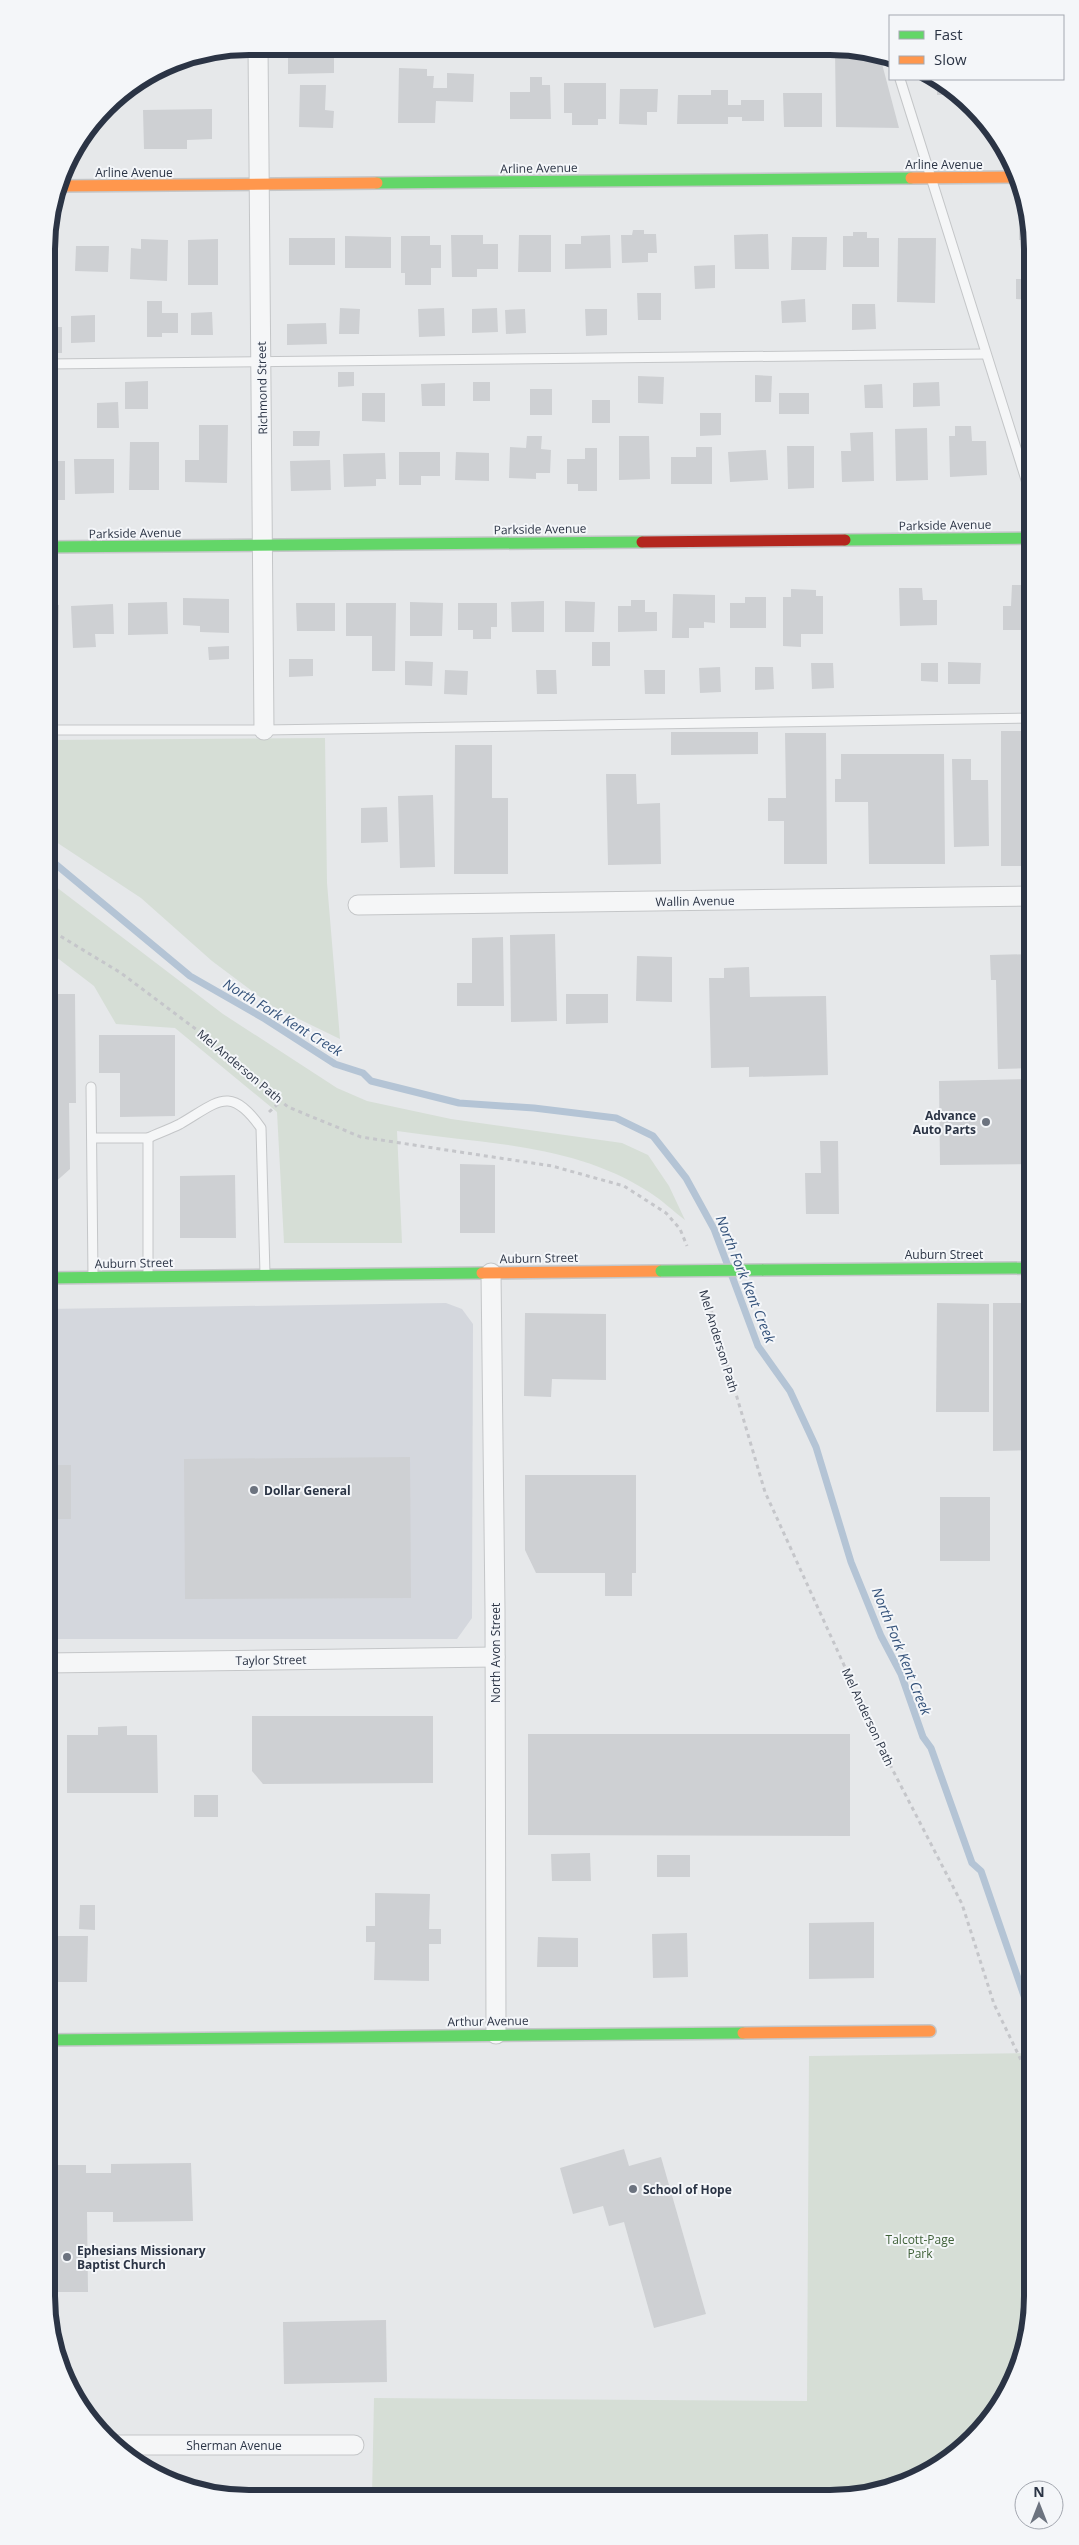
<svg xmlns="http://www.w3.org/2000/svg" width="1079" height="2545" font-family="'Open Sans',sans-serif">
<rect width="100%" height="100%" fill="#e6e8ea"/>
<!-- built -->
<path fill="#d4d7dd" d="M 446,1303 L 462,1309 L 473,1324 L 472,1618 L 457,1639 L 46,1639 L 46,1309 Z"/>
<!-- green -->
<g fill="#d6ded6">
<path d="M 325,738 L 327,883 L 340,1039 L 272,1006 L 212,961 L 141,898 L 47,836 L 47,740 Z"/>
<path d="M 47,880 L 223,1014 L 337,1088 L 367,1101 L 451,1119 L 622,1143 L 648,1155 L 669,1186 L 685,1220 C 673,1211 662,1200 649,1192 C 573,1143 482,1144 397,1131 L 402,1243 L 284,1243 L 277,1112 L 175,1028 L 116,1024 L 94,986 L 47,950 Z"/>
<path d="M 1032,2053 L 1032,2309 L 1017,2373 L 983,2430 L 942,2465 L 882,2492 L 830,2499 L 372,2496 L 374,2398 L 807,2401 L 809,2056 Z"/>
</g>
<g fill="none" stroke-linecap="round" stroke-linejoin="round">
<!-- stream -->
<g stroke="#b4c4d5" stroke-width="7">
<path d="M 47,857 L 190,976 L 265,1019 L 335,1064 L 363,1073 L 371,1081 L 459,1103 L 534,1108 L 616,1118 L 653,1136 L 686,1178 L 714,1229 L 728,1266"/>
<path d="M 732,1276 L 758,1346 L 790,1391 L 816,1447 L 851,1562 L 881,1636 L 901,1674 L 923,1737 L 931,1748 L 972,1863 L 981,1871 L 1032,2019"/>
</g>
</g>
<!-- building -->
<g fill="#ced0d3">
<rect x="364" y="47" width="15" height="11"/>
<rect x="523" y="48" width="28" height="6"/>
<rect x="615" y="49" width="19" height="5"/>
<path d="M 802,50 L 829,50 L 829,55 L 803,55 Z"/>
<path d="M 835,50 L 860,50 L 861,60 L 881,60 L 899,128 L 836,127 Z"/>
<path d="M 288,52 L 334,52 L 334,73 L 288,74 Z"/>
<path d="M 399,68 L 427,69 L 427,76 L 434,76 L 433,88 L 447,88 L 447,73 L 474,74 L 473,102 L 436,101 L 435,123 L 398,123 Z"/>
<path d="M 530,77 L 542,77 L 542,85 L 550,85 L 551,119 L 510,119 L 510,92 L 530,92 Z"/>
<path d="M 937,79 L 958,95 L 937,95 Z"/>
<path d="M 564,83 L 606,83 L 606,119 L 598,119 L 598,125 L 572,125 L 572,113 L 564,113 Z"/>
<path d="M 300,85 L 326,85 L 325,110 L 334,111 L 333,128 L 299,127 Z"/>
<path d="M 620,89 L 658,89 L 657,112 L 647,112 L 647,125 L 619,124 Z"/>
<path d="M 711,90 L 728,90 L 728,105 L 741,105 L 741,100 L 764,100 L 764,121 L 742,121 L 742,117 L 728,117 L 728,124 L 677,124 L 678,95 L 711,95 Z"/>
<path d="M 783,93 L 822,93 L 822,127 L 784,127 Z"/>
<path d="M 212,109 L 212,139 L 187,140 L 187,149 L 144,149 L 143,110 Z"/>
<path d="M 983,118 L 996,135 L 983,135 Z"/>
<path d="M 1019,219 L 1029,219 L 1032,240 L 1019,240 Z"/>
<path d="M 633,230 L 644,230 L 644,234 L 656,234 L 657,253 L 648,253 L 648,262 L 622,263 L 621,235 L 632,235 Z"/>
<path d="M 853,232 L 867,232 L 867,238 L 879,238 L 879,267 L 843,267 L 843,236 L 853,236 Z"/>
<path d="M 768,234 L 769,269 L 735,269 L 734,235 Z"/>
<path d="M 451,235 L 483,235 L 483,244 L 498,244 L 498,269 L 477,269 L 477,277 L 452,277 Z"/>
<path d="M 519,235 L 551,235 L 551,272 L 518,272 Z"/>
<path d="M 610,235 L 611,268 L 565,269 L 565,244 L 581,244 L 581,236 Z"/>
<path d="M 345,236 L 391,237 L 391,268 L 345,268 Z"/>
<path d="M 401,236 L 430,236 L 430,245 L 441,245 L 441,268 L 431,268 L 431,285 L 405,285 L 405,273 L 401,273 Z"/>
<path d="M 792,237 L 827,237 L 826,270 L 791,270 Z"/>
<rect x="289" y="238" width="46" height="27"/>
<path d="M 898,238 L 936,238 L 935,303 L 897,302 Z"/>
<path d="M 141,239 L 168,240 L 167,281 L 130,279 L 131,248 L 141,249 Z"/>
<path d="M 218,239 L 218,285 L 188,285 L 188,240 Z"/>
<path d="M 76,246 L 109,246 L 108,272 L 75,271 Z"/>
<path d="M 47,249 L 51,249 L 50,279 L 47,279 Z"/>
<path d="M 715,265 L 715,288 L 695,289 L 694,266 Z"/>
<path d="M 1016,279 L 1033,279 L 1033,300 L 1016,299 Z"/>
<path d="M 637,293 L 661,293 L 661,320 L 638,320 Z"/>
<path d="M 805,299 L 806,322 L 782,323 L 781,301 Z"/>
<path d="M 147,301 L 162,301 L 162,313 L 178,313 L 178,333 L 162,333 L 162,337 L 147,337 Z"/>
<path d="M 852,304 L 875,304 L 876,329 L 852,330 Z"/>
<path d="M 340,308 L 360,309 L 359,334 L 339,334 Z"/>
<path d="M 444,308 L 445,336 L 419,337 L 418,309 Z"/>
<path d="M 497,308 L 498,332 L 472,333 L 472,309 Z"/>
<path d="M 525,309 L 526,333 L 506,334 L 505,310 Z"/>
<path d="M 585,309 L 607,309 L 607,335 L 586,336 Z"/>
<path d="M 212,312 L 213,335 L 191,335 L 191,313 Z"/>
<path d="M 95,315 L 95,342 L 71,343 L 71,316 Z"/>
<path d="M 326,323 L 327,344 L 287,345 L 287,324 Z"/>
<rect x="47" y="327" width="15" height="26"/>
<path d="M 338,372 L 354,372 L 354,386 L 338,387 Z"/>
<path d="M 755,375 L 772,376 L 771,402 L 755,402 Z"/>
<path d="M 638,376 L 664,377 L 663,404 L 638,403 Z"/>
<path d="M 148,381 L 148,409 L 125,409 L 125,382 Z"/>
<rect x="473" y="382" width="17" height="19"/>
<path d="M 939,382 L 940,406 L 913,407 L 913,383 Z"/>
<path d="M 445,383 L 445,406 L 422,406 L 421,384 Z"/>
<path d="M 882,384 L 883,408 L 865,408 L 864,385 Z"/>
<rect x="530" y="389" width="22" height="26"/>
<path d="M 362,393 L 385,393 L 385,422 L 362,421 Z"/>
<rect x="779" y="393" width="30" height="21"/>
<rect x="592" y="400" width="18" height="23"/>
<path d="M 118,402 L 119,428 L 97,428 L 97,403 Z"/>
<path d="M 700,413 L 721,413 L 721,435 L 700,436 Z"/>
<path d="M 199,425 L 228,425 L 227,483 L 185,482 L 185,460 L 199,460 Z"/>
<path d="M 955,426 L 971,426 L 972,441 L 986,441 L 987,475 L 950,477 L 949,436 L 955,436 Z"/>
<path d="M 927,428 L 928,480 L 896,481 L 895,429 Z"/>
<path d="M 293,431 L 320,431 L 319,446 L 293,446 Z"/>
<path d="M 873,432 L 874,481 L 842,482 L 841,451 L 851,451 L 850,433 Z"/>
<path d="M 527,436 L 542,436 L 541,449 L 551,450 L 550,473 L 536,473 L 536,479 L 509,478 L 510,447 L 526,448 Z"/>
<path d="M 619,436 L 649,436 L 650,479 L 619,480 Z"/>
<path d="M 130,442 L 159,442 L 159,490 L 129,490 Z"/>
<path d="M 787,446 L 814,446 L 814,488 L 788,489 Z"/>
<path d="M 696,447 L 712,447 L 712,484 L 671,484 L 671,457 L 696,457 Z"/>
<path d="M 585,448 L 597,448 L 597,491 L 578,491 L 578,484 L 567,484 L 567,459 L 585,459 Z"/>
<path d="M 766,450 L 768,480 L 730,482 L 728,452 Z"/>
<path d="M 399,452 L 440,452 L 440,476 L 421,476 L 421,485 L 399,485 Z"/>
<path d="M 456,452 L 489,453 L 489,481 L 455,480 Z"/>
<path d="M 385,453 L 386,479 L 376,479 L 376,486 L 344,487 L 343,454 Z"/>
<path d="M 74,459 L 114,459 L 114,493 L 75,494 Z"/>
<path d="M 330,460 L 331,490 L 291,491 L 290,461 Z"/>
<rect x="47" y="461" width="18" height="39"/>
<path d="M 1012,585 L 1033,585 L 1033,630 L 1003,630 L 1003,606 L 1011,606 Z"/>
<path d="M 899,588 L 922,588 L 923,600 L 937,600 L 937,625 L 900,626 Z"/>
<path d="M 791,589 L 816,590 L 816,596 L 823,596 L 823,634 L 801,634 L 801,647 L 783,646 L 783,597 L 791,597 Z"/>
<path d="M 673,594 L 715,595 L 715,623 L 704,622 L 704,628 L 689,628 L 689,638 L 672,638 Z"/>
<path d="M 745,597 L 766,597 L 766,628 L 730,628 L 730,603 L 745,603 Z"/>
<path d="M 183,598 L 229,599 L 229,633 L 200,632 L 200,626 L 183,625 Z"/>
<path d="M 631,600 L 645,600 L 645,612 L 657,612 L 657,631 L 618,632 L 618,606 L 631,606 Z"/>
<path d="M 544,601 L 544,632 L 512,632 L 511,602 Z"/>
<path d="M 565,601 L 595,602 L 594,632 L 565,632 Z"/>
<path d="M 167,602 L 168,634 L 128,635 L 128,603 Z"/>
<path d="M 410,602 L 443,603 L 442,636 L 410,636 Z"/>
<path d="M 296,603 L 335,603 L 335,631 L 297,631 Z"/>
<path d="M 346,603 L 396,603 L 395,671 L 372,671 L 372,636 L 346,636 Z"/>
<path d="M 458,603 L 497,603 L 497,627 L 491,627 L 491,639 L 473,639 L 473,630 L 458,630 Z"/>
<path d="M 47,604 L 59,605 L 58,647 L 47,646 Z"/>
<path d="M 113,604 L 114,634 L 95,634 L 96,647 L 73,648 L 71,606 Z"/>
<rect x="592" y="642" width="18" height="24"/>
<path d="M 229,646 L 229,659 L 209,660 L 208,647 Z"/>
<path d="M 289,659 L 313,659 L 313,676 L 289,677 Z"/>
<path d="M 405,661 L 433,662 L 432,686 L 405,685 Z"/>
<path d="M 948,662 L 981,663 L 980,684 L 948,684 Z"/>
<path d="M 811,663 L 833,663 L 834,688 L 812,689 Z"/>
<path d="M 921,663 L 938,663 L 938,682 L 921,681 Z"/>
<path d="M 720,667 L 721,692 L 700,693 L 699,668 Z"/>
<path d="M 755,667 L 773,667 L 774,689 L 755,690 Z"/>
<path d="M 445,670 L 468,671 L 467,695 L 444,694 Z"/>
<path d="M 536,670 L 556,670 L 557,694 L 537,694 Z"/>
<path d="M 644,670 L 665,670 L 665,694 L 645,694 Z"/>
<rect x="1001" y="731" width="32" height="135"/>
<path d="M 671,732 L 758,732 L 758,754 L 671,755 Z"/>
<path d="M 785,733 L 826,733 L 827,864 L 784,864 L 784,821 L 768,821 L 768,798 L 786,798 Z"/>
<path d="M 455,745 L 492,745 L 492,798 L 508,798 L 508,874 L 454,874 Z"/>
<path d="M 841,754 L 944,754 L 945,864 L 869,864 L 868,802 L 835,802 L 835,779 L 841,779 Z"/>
<path d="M 952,759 L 971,759 L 971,780 L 988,780 L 989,846 L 954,847 Z"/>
<path d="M 606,774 L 636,774 L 637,804 L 660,803 L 661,864 L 608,865 Z"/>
<path d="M 433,795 L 435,867 L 400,868 L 398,796 Z"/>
<path d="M 387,807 L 388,842 L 361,843 L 361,808 Z"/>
<path d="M 555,934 L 557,1021 L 511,1022 L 510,935 Z"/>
<path d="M 503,937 L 504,1006 L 457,1006 L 457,983 L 472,983 L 472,938 Z"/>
<path d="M 1033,954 L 1033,1068 L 998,1069 L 996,980 L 991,980 L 990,955 Z"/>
<path d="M 637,956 L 672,957 L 672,1002 L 636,1001 Z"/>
<path d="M 749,967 L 750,997 L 826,996 L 828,1075 L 749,1077 L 749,1067 L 711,1068 L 709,978 L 724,978 L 724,968 Z"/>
<path d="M 47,994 L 75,994 L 76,1103 L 69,1103 L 70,1169 L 52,1185 L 52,1237 L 46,1237 Z"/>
<path d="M 566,994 L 608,994 L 608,1023 L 566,1024 Z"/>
<path d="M 99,1035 L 175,1035 L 175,1116 L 120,1117 L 120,1073 L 99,1073 Z"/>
<path d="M 1033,1079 L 1033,1164 L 940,1165 L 939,1081 Z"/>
<path d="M 820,1141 L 838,1141 L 839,1214 L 806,1214 L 805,1173 L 821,1173 Z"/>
<path d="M 460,1164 L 495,1165 L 495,1233 L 460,1233 Z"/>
<path d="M 235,1175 L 236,1238 L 180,1238 L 180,1176 Z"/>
<path d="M 937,1303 L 989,1304 L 989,1412 L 936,1412 Z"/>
<path d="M 993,1303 L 1033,1303 L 1033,1450 L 993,1451 Z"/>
<path d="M 525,1313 L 606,1314 L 606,1380 L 552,1379 L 551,1397 L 524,1396 Z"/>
<path d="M 410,1457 L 411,1598 L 185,1599 L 184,1459 Z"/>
<rect x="46" y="1465" width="25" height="54"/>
<path d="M 525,1475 L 636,1475 L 636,1573 L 632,1573 L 632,1596 L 605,1596 L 605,1573 L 536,1573 L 525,1550 Z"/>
<rect x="940" y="1497" width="50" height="64"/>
<path d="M 252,1716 L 433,1716 L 433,1783 L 263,1784 L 252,1771 Z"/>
<path d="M 127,1726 L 127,1735 L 157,1735 L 158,1793 L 67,1793 L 67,1735 L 98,1735 L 98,1727 Z"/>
<path d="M 528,1734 L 850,1734 L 850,1836 L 528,1835 Z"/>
<rect x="194" y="1795" width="24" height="22"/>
<path d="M 590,1853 L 591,1881 L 552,1881 L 551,1854 Z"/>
<rect x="657" y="1855" width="33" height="22"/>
<path d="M 375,1893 L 430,1894 L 429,1929 L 441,1929 L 441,1944 L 429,1944 L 429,1981 L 374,1980 L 375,1942 L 366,1942 L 366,1926 L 375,1926 Z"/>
<path d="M 80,1905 L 95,1905 L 95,1930 L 79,1929 Z"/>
<path d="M 874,1922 L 874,1978 L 809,1979 L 809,1923 Z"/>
<path d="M 687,1933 L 688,1977 L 653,1978 L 652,1934 Z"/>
<path d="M 56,1936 L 88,1936 L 87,1982 L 54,1982 Z"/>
<path d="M 538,1937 L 578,1938 L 578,1967 L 537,1967 Z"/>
<path d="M 624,2149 L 629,2166 L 661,2157 L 706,2314 L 654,2328 L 624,2222 L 609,2226 L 603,2206 L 573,2214 L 560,2168 Z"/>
<path d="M 191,2163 L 193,2221 L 113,2222 L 113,2212 L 87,2212 L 88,2292 L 46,2292 L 46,2165 L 86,2165 L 86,2173 L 111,2173 L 111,2164 Z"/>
<path d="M 386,2320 L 387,2382 L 284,2384 L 283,2322 Z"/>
</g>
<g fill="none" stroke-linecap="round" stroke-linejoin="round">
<defs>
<g id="lane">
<path d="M 900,79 L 1033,502"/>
<path d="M 47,364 L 985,354"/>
<path d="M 47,730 L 264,730 L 1033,718"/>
<path d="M 91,1087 L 93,1276"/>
<path d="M 92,1138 L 148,1138 L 148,1274"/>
<path d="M 148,1138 C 159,1133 170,1129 180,1124 C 218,1102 230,1084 261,1128 L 265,1274"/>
</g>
<g id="street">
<path d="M 258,46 L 264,730"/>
<path d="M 358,905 L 1033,896"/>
<path d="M 491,1273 L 495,1610 L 496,2034"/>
<path d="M 46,1663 L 495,1657"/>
<path d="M 114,2445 L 354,2445"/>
</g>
<g id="fast">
<path d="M 377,183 L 911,178"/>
<path d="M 845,540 L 1033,538"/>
<path d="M 47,547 L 642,542"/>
<path d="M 762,1270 L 1033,1268"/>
<path d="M 46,1278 L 482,1273"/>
<path d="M 46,2040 L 743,2033"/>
</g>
<g id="slow">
<path d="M 911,178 L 1018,177"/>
<path d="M 60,186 L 377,183"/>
<path d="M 482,1273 L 661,1271"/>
<path d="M 743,2033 L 930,2031"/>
</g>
<path id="jam" d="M 642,542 L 845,540"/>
</defs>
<!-- lane casing -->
<use href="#lane" stroke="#c4c6c8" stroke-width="11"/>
<!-- street casing -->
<use href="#street" stroke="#c4c6c8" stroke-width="21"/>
<!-- fast casing -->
<use href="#fast" stroke="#c4c6c8" stroke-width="14"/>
<!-- slow casing -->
<use href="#slow" stroke="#c4c6c8" stroke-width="14"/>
<!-- jam casing -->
<use href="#jam" stroke="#c4c6c8" stroke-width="14"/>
<!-- path -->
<g stroke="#c5c6ca" stroke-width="3" stroke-dasharray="4 4" stroke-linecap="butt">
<path d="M 47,928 L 121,973 L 213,1042 L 288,1107 L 361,1137 L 552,1166 L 624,1186 L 666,1213 L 680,1229 L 687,1246"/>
<path d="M 269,1112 L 281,1101"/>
<path d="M 707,1296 L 765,1492 L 886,1757 L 962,1904 L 994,2004 L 1032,2083"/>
</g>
<!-- lane -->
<use href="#lane" stroke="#f5f6f7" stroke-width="9"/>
<!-- street -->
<use href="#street" stroke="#f5f6f7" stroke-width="19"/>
<!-- fast -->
<use href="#fast" stroke="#63d668" stroke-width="11"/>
<!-- slow -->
<use href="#slow" stroke="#ff974d" stroke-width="11"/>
<!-- jam -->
<use href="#jam" stroke="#b3261e" stroke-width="11"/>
<defs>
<path id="fast-bridge" d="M 661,1271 L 762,1270"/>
</defs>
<!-- fast-bridge casing -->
<use href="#fast-bridge" stroke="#c4c6c8" stroke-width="14" stroke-linecap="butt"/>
<!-- fast-bridge -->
<use href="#fast-bridge" stroke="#63d668" stroke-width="11"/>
</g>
<!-- markers -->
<g fill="#6c737f" stroke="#f4f6f9" stroke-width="2">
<circle cx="986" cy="1122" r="5"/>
<circle cx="254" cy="1490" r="5"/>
<circle cx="633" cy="2189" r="5"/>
<circle cx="67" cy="2257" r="5"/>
</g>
<g text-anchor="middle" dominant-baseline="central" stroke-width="4" stroke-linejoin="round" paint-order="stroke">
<!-- street labels -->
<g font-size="12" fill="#2b3445" stroke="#f4f6f9">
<text x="944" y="164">Arline Avenue</text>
<text transform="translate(539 168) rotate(-1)">Arline Avenue</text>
<text x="134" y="172">Arline Avenue</text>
<text transform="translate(262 388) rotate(-91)">Richmond Street</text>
<text transform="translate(945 525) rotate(-1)">Parkside Avenue</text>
<text transform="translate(540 529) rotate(-1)">Parkside Avenue</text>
<text transform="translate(135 533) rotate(-1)">Parkside Avenue</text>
<text transform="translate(695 901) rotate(-1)">Wallin Avenue</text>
<text transform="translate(240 1066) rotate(40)">Mel Anderson Path</text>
<text x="944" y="1254">Auburn Street</text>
<text transform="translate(539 1258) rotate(-1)">Auburn Street</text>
<text transform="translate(134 1263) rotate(-1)">Auburn Street</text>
<text transform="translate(719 1341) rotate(73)">Mel Anderson Path</text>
<text transform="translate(495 1653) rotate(-90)">North Avon Street</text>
<text transform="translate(271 1660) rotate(-1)">Taylor Street</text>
<text transform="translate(868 1717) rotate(65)">Mel Anderson Path</text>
<text transform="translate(488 2021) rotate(-1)">Arthur Avenue</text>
<text x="234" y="2445">Sherman Avenue</text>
</g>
<!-- poi labels -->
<g font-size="12" font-weight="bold" fill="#2b3445" stroke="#f4f6f9" text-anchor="start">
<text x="976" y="1115" text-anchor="end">Advance<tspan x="976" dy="14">Auto Parts</tspan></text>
<text x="264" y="1490">Dollar General</text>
<text x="643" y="2189">School of Hope</text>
<text x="77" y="2250">Ephesians Missionary<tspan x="77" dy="14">Baptist Church</tspan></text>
</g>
<!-- park labels -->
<g font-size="12" fill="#3f6138" stroke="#f4f6f9">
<text x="920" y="2239">Talcott-Page<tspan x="920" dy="14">Park</tspan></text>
</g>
<!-- water labels -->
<g font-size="14" font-style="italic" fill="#34527a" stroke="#f4f6f9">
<text transform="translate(283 1017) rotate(31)">North Fork Kent Creek</text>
<text transform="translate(746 1279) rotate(68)">North Fork Kent Creek</text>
<text transform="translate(902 1651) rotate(68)">North Fork Kent Creek</text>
</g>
</g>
<!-- crop -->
<path d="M0 0H1079V2545H0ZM249 55H830A194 194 0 0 1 1024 249V2296A194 194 0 0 1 830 2490H249A194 194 0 0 1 55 2296V249A194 194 0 0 1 249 55Z" fill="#f4f6f9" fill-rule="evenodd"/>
<path fill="none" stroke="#2b3445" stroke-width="6" d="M249 55H830A194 194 0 0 1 1024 249V2296A194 194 0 0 1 830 2490H249A194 194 0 0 1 55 2296V249A194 194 0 0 1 249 55Z"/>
<!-- legend -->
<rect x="889" y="15" width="175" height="65" fill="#f4f6f9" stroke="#a4a8b1"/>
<rect x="899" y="31" width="25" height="8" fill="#63d668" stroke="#a4a8b1"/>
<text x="934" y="40" font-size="15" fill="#2b3445">Fast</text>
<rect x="899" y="56" width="25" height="8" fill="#ff974d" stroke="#a4a8b1"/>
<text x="934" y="65" font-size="15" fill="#2b3445">Slow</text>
<!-- north arrow -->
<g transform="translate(1039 2505)"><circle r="24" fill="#f4f6f9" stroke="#a4a8b1"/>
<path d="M0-4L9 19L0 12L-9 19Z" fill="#6c737f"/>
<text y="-8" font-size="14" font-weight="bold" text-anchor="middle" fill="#2b3445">N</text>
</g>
</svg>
